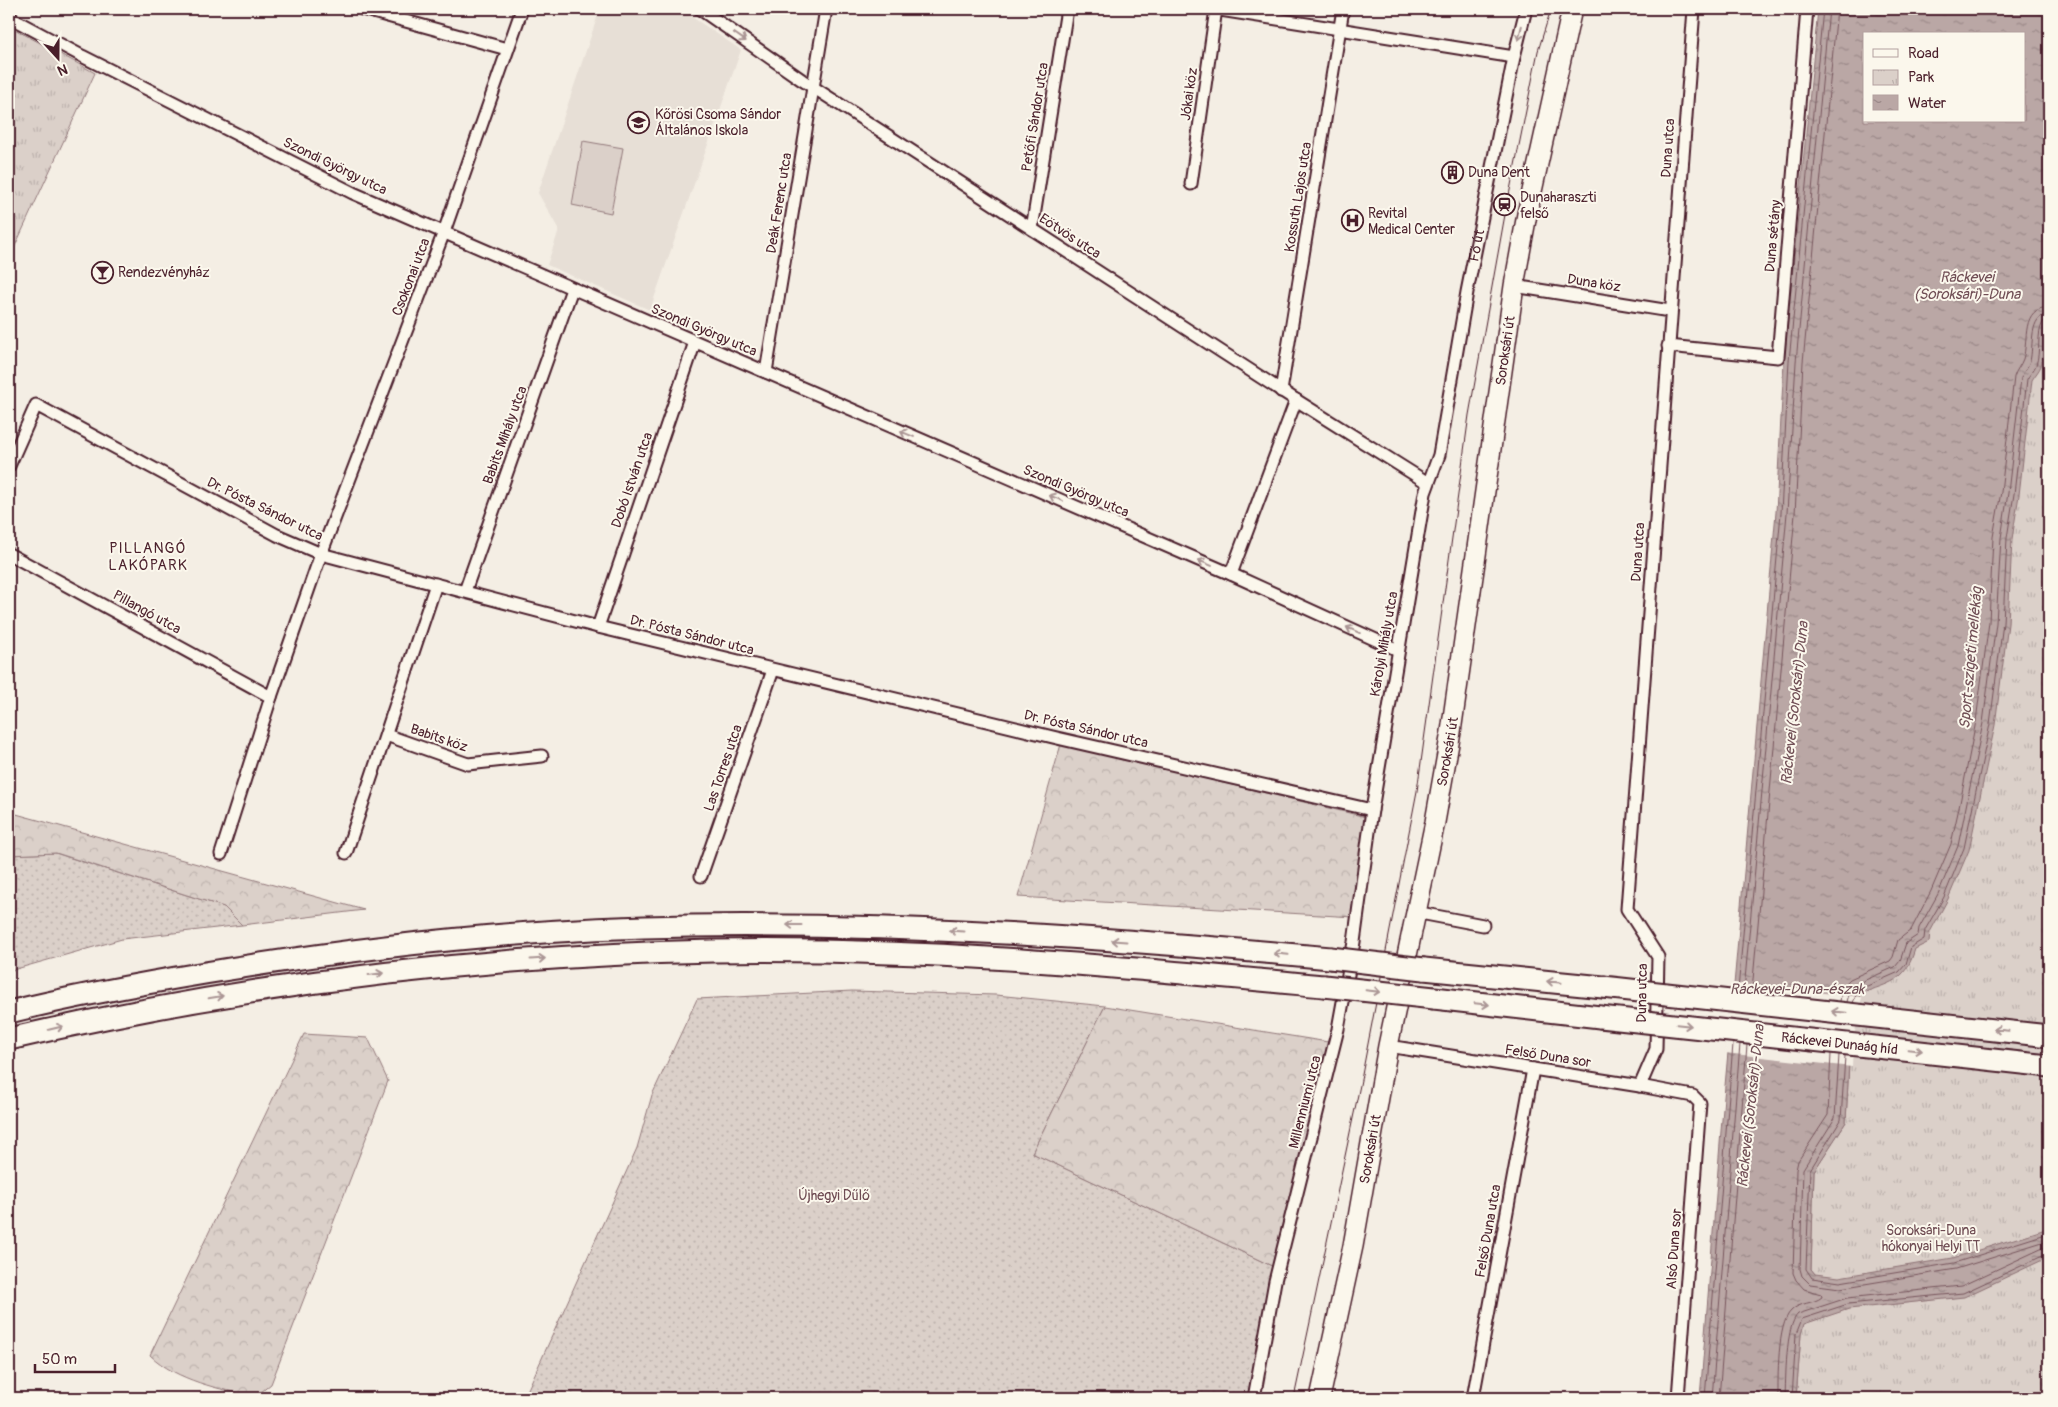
<svg xmlns="http://www.w3.org/2000/svg" width="2058" height="1407" font-family="Pangolin,sans-serif">
<defs>
<pattern id="grass-dots" width="8" height="8" patternUnits="userSpaceOnUse" patternTransform="scale(1.25)"><rect width="8" height="8" fill="#dbd0c9"/><path d="M2 2h.1M6 6h.1" fill="none" stroke="#bdb2ad" stroke-width="1.8" stroke-linecap="round"/></pattern>
<pattern id="forest-crowns" width="20" height="18" patternUnits="userSpaceOnUse" patternTransform="scale(1.25)"><rect width="20" height="18" fill="#dbd0c9"/><path d="M2 6a3 3 0 1 1 6 0M12 15a3 3 0 1 1 6 0" fill="none" stroke="#bdb2ad"/></pattern>
<pattern id="park-tufts" width="24" height="20" patternUnits="userSpaceOnUse" patternTransform="scale(1.25)"><rect width="24" height="20" fill="#dbd0c9"/><path d="M3 7l-1-3M5 7V3M7 7l1-3M15 17l-1-3M17 17v-4M19 17l1-3" fill="none" stroke="#bdb2ad"/></pattern>
<pattern id="water-ripples" width="26" height="14" patternUnits="userSpaceOnUse" patternTransform="scale(1.25)"><rect width="26" height="14" fill="#baa7a5"/><path d="M2 4q2-2 4 0t4 0M15 11q2-2 4 0t4 0" fill="none" stroke="#998787"/></pattern>
</defs>
<rect width="100%" height="100%" fill="#f4eee4"/>
<filter id="ink" filterUnits="userSpaceOnUse"><feTurbulence type="fractalNoise" baseFrequency=".02" numOctaves="2"/><feDisplacementMap in="SourceGraphic" scale="10" xChannelSelector="R" yChannelSelector="G"/><feConvolveMatrix kernelMatrix="1 2 1 2 8 2 1 2 1" color-interpolation-filters="sRGB"/></filter>
<g filter="url(#ink)">
<!-- built -->
<path fill="#e7dfd6" d="M 600,9 L 680,9 L 741,50 L 650,310 L 547,265 L 559,230 L 538,193 Z"/>
<!-- grass -->
<g fill="url(#grass-dots)" stroke="#92787a">
<path d="M 55,853 L 224,907 L 242,925 L 122,939 L 9,971 L 9,855 Z"/>
<path d="M 852,991 L 996,995 L 1105,1006 L 1032,1153 L 1274,1267 L 1249,1398 L 524,1398 L 637,1148 L 652,1095 L 697,999 Z"/>
</g>
<!-- forest -->
<g fill="url(#forest-crowns)" stroke="#92787a">
<path d="M 1061,744 L 1366,817 L 1354,917 L 1018,897 Z"/>
<path d="M 9,812 L 364,910 L 242,925 L 224,907 L 56,853 L 9,855 Z"/>
<path d="M 1105,1006 L 1328,1042 L 1274,1267 L 1032,1153 Z"/>
<path d="M 304,1034 L 368,1038 L 388,1081 L 271,1384 L 255,1397 C 220,1389 177,1381 150,1355 Z"/>
</g>
<!-- park -->
<g fill="url(#park-tufts)" stroke="#92787a">
<path d="M 2049,9 L 2049,1398 L 1796,1398 L 1801,1334 L 1815,1274 L 1811,1269 L 1814,1171 L 1846,1122 L 1850,1042 L 1860,994 L 1875,988 L 2024,121 L 2024,34 Z"/>
<path d="M 9,26 L 95,73 L 9,259 Z"/>
</g>
<!-- pitch -->
<path fill="#dbd0c9" stroke="#92787a" d="M 583,141 L 623,148 L 611,213 L 572,205 Z"/>
<!-- water -->
<path fill="url(#water-ripples)" stroke="#8d7174" fill-rule="evenodd" d="M 1818,9 L 2049,9 L 2049,323 C 2040,334 2045,352 2041,366 C 2039,371 2035,375 2032,380 L 2019,495 L 2012,539 L 2008,624 L 1995,725 L 1969,850 L 1948,899 L 1930,932 L 1929,942 L 1915,949 C 1905,983 1890,982 1860,994 L 1850,1042 L 1846,1122 L 1814,1171 L 1811,1269 L 1815,1274 L 1839,1277 L 1953,1258 L 2049,1228 L 2049,1257 L 1964,1297 L 1849,1309 L 1804,1324 L 1801,1334 L 1796,1398 L 1700,1398 L 1721,1131 L 1776,512 L 1784,361 ZM 1864,34 L 2024,34 L 2024,121 L 1864,121 Z"/>
<!-- pier -->
<path fill="#f4eee4" d="M 1731,983 L 1862,997 L 1853,1042 L 1852,1067 L 1725,1053 Z"/>
<g fill="none" stroke-linecap="round" stroke-linejoin="round">
<!-- shore -->
<g stroke="#77555c" stroke-width="1">
<path d="M 1738,990 L 1781,513 L 1789,361 L 1823,9"/>
<path d="M 1744,991 L 1787,513 L 1796,362 L 1829,9"/>
<path d="M 1752,991 L 1795,514 L 1803,362 L 1837,9"/>
<path d="M 1840,1001 L 1843,986 L 1850,979 L 1890,961 L 1893,957 L 1898,940 L 1911,930 L 1931,891 L 1951,844 L 1960,803 L 1976,721 L 1989,622 L 1993,537 L 2001,492 L 2014,377 C 2016,370 2021,365 2023,359 C 2029,340 2020,308 2049,307"/>
<path d="M 1847,1002 L 1850,990 L 1854,985 L 1895,967 L 1900,961 L 1906,943 L 1918,935 L 1919,928 L 1938,894 L 1958,846 L 1983,723 L 1996,623 L 2001,538 L 2008,493 L 2021,378 C 2023,372 2028,367 2030,361 C 2034,346 2028,315 2049,314"/>
<path d="M 1853,1003 L 1858,990 L 1899,972 L 1906,964 L 1911,947 L 1924,939 L 1925,930 L 1944,897 L 1964,848 L 1990,724 L 2003,623 L 2007,538 L 2014,494 L 2027,379 C 2030,374 2034,370 2036,365 C 2041,351 2036,335 2043,322 L 2049,320"/>
<path d="M 1839,1055 L 1835,1118 L 1803,1169 L 1800,1269 L 1802,1276 L 1810,1284 L 1840,1288 L 1956,1269 L 2049,1240"/>
<path d="M 1845,1056 L 1841,1120 L 1810,1170 L 1806,1269 L 1812,1278 L 1840,1282 L 1954,1263 L 2049,1233"/>
<path d="M 1705,1398 L 1733,1044"/>
<path d="M 1712,1398 L 1740,1044"/>
<path d="M 1719,1398 L 1747,1045"/>
<path d="M 1778,1398 C 1778,1379 1777,1324 1791,1311 C 1799,1302 1814,1304 1822,1297 L 1821,1294 L 1804,1289 L 1796,1280 L 1793,1273 L 1796,1170 L 1798,1161 L 1828,1115 L 1831,1054"/>
<path d="M 1785,1398 C 1786,1380 1785,1326 1798,1314 L 1847,1298 L 1961,1286 L 2043,1248 L 2049,1247"/>
<path d="M 1792,1398 L 1796,1334 L 1802,1319 L 1848,1304 L 1963,1293 L 2049,1253"/>
</g>
<defs>
<g id="street">
<path d="M 362,9 L 507,49"/>
<path d="M 700,9 L 802,80 L 1296,400 L 1428,483"/>
<path d="M 1214,9 L 1514,57"/>
<path d="M 9,17 L 82,56 L 353,193 L 1231,574 L 1398,650"/>
<path d="M 1191,184 L 1216,9"/>
<path d="M 1032,229 L 1067,9"/>
<path d="M 1514,286 L 1670,311"/>
<path d="M 1668,346 L 1778,357 L 1807,9"/>
<path d="M 766,372 L 826,9"/>
<path d="M 1281,391 L 1343,9"/>
<path d="M 9,466 L 36,405 L 277,535 L 321,554 L 598,627 L 1057,738 L 1372,810"/>
<path d="M 9,554 L 271,697"/>
<path d="M 1231,574 L 1296,400"/>
<path d="M 465,591 L 572,289"/>
<path d="M 598,627 L 695,342"/>
<path d="M 386,735 L 468,764 L 542,756"/>
<path d="M 346,853 L 436,584"/>
<path d="M 221,854 L 271,697 L 321,554 L 444,232 L 522,9"/>
<path d="M 701,876 L 773,670"/>
<path d="M 1415,912 L 1483,925"/>
<path d="M 1388,1046 L 1640,1086 L 1693,1096 L 1700,1103 L 1678,1398"/>
<path d="M 1640,1086 L 1656,1049 L 1658,957 L 1627,909 L 1694,9"/>
<path id="s1" d="M 1254,1398 L 1275,1281 L 1338,1029 L 1354,942 L 1372,810 L 1425,493 L 1439,455 L 1467,292 L 1514,57 L 1526,9"/>
<path d="M 1473,1398 L 1533,1069"/>
</g>
<g id="primary">
<path id="s2" d="M 1320,1398 L 1353,1246 L 1388,1046 L 1435,822 L 1451,732 L 1514,286 L 1527,214 L 1572,9"/>
</g>
<g id="highway">
<path d="M 1424,969 L 1603,987"/>
<path d="M 1434,998 L 1600,1017"/>
<path d="M 9,1012 C 74,996 139,984 205,973 C 365,946 528,928 690,926 C 903,923 1117,938 1330,958"/>
<path d="M 9,1039 C 240,985 476,956 713,951 C 917,947 1121,967 1324,986"/>
</g>
</defs>
<!-- street casing -->
<use href="#street" stroke="#4a1f2b" stroke-width="15"/>
<!-- primary casing -->
<use href="#primary" stroke="#4a1f2b" stroke-width="22"/>
<!-- highway casing -->
<use href="#highway" stroke="#4a1f2b" stroke-width="25"/>
<!-- street -->
<use href="#street" stroke="#fbf7ec" stroke-width="11"/>
<!-- primary -->
<use href="#primary" stroke="#fbf7ec" stroke-width="19"/>
<!-- highway -->
<use href="#highway" stroke="#fbf7ec" stroke-width="21"/>
<!-- tram -->
<path stroke="#4a1f2b" stroke-width="1" d="M 1294,1398 L 1360,1085 L 1417,791 L 1469,415 L 1504,220 L 1538,51 L 1551,9"/>
<defs>
<g id="highway-bridge">
<path d="M 1330,958 L 1424,969"/>
<path d="M 1324,986 L 1434,998"/>
<path d="M 1603,987 L 2049,1036"/>
<path id="s3" d="M 1600,1017 L 2049,1066"/>
</g>
</defs>
<!-- highway-bridge casing -->
<use href="#highway-bridge" stroke="#4a1f2b" stroke-width="25" stroke-linecap="butt"/>
<!-- highway-bridge -->
<use href="#highway-bridge" stroke="#fbf7ec" stroke-width="21"/>
</g>
<!-- one-way arrows -->
<defs><path id="oneway-shaft" d="M-6 0H5M1.5-3L5.5 0L1.5 3" fill="none" stroke-width="1.6" stroke-linecap="round" stroke-linejoin="round" transform="scale(1.25)"/></defs>
<g stroke="#ab9695">
<use href="#oneway-shaft" transform="translate(1520 33) rotate(104)"/>
<use href="#oneway-shaft" transform="translate(740 37) rotate(35)"/>
<use href="#oneway-shaft" transform="translate(907 434) rotate(-157)"/>
<use href="#oneway-shaft" transform="translate(1056 498) rotate(-157)"/>
<use href="#oneway-shaft" transform="translate(1205 563) rotate(-157)"/>
<use href="#oneway-shaft" transform="translate(1353 630) rotate(-156)"/>
<use href="#oneway-shaft" transform="translate(794 925) rotate(-180)"/>
<use href="#oneway-shaft" transform="translate(957 931) rotate(-177)"/>
<use href="#oneway-shaft" transform="translate(1119 941) rotate(-176)"/>
<use href="#oneway-shaft" transform="translate(1281 954) rotate(-174)"/>
<use href="#oneway-shaft" transform="translate(538 959) rotate(-4)"/>
<use href="#oneway-shaft" transform="translate(376 974) rotate(-7)"/>
<use href="#oneway-shaft" transform="translate(1554 982) rotate(-174)"/>
<use href="#oneway-shaft" transform="translate(1373 991) rotate(6)"/>
<use href="#oneway-shaft" transform="translate(216 997) rotate(-10)"/>
<use href="#oneway-shaft" transform="translate(1482 1004) rotate(6)"/>
<use href="#oneway-shaft" transform="translate(1839 1012) rotate(-174)"/>
<use href="#oneway-shaft" transform="translate(1684 1025) rotate(6)"/>
<use href="#oneway-shaft" transform="translate(56 1028) rotate(-13)"/>
<use href="#oneway-shaft" transform="translate(2001 1030) rotate(-174)"/>
<use href="#oneway-shaft" transform="translate(1915 1050) rotate(6)"/>
</g>
</g>
<!-- icons -->
<defs>
<symbol id="school-ring" viewBox="-11 -11 22 22"><circle r="9.5" fill="#fbf7ec" stroke="#4a1f2b" stroke-width="1.5"/><path d="M0-5L7-2L0 1L-7-2ZM-4 1L0 2.5L4 1V4Q0 6-4 4Z" fill="#4a1f2b"/></symbol>
<symbol id="building-ring" viewBox="-11 -11 22 22"><circle r="9.5" fill="#fbf7ec" stroke="#4a1f2b" stroke-width="1.5"/><path d="M-4-6H4V6H1V3H-1V6H-4ZM-2.5-4.3h1.7v1.8h-1.7ZM.8-4.3h1.7v1.8H.8ZM-2.5-1h1.7V.8h-1.7ZM.8-1h1.7V.8H.8Z" fill="#4a1f2b"/></symbol>
<symbol id="station-ring" viewBox="-11 -11 22 22"><circle r="9.5" fill="#fbf7ec" stroke="#4a1f2b" stroke-width="1.5"/><path d="M-3-6H3Q5-6 5-4V2Q5 4 3 4L4.5 6H3L1.5 4h-3L-3 6H-4.5L-3 4Q-5 4-5 2V-4Q-5-6-3-6ZM-3.5-4v3h7v-3ZM-3.5 1v1.5H-2V1ZM2 1v1.5H3.5V1Z" fill="#4a1f2b"/></symbol>
<symbol id="hospital-ring" viewBox="-11 -11 22 22"><circle r="9.5" fill="#fbf7ec" stroke="#4a1f2b" stroke-width="1.5"/><path d="M-5-5h3v3.5h4V-5h3V5h-3V1.5h-4V5h-3Z" fill="#4a1f2b"/></symbol>
<symbol id="bar-ring" viewBox="-11 -11 22 22"><circle r="9.5" fill="#fbf7ec" stroke="#4a1f2b" stroke-width="1.5"/><path d="M-6-5H6L.8 .8V4.5H3.5V6h-7V4.5H-.8V.8Z" fill="#4a1f2b"/></symbol>
</defs>
<g fill-rule="evenodd">
<use href="#school-ring" x="626" y="110" width="25" height="25"/>
<use href="#building-ring" x="1440" y="160" width="25" height="25"/>
<use href="#station-ring" x="1492" y="192" width="25" height="25"/>
<use href="#hospital-ring" x="1340" y="208" width="25" height="25"/>
<use href="#bar-ring" x="90" y="260" width="25" height="25"/>
</g>
<g text-anchor="middle" dominant-baseline="central" stroke-width="4" stroke-linejoin="round" paint-order="stroke">
<!-- street labels -->
<g font-size="14" fill="#4a1f2b" stroke="#fbf7ec">
<text transform="translate(1189 94) rotate(-82)">Jókai köz</text>
<text transform="translate(1035 117) rotate(-81)">Petőfi Sándor utca</text>
<text transform="translate(1668 148) rotate(-86)">Duna utca</text>
<text transform="translate(335 166) rotate(26)">Szondi György utca</text>
<text transform="translate(1298 197) rotate(-81)">Kossuth Lajos utca</text>
<text transform="translate(779 203) rotate(-81)">Deák Ferenc utca</text>
<text transform="translate(1070 236) rotate(33)">Eötvös utca</text>
<text transform="translate(1773 236) rotate(-85)">Duna sétány</text>
<text stroke="none"><textPath href="#s1" startOffset="1175">Fő út</textPath></text>
<text transform="translate(411 277) rotate(-69)">Csokonai utca</text>
<text transform="translate(1594 283) rotate(9)">Duna köz</text>
<text transform="translate(704 330) rotate(23)">Szondi György utca</text>
<text stroke="none"><textPath href="#s2" startOffset="1064">Soroksári út</textPath></text>
<text transform="translate(505 435) rotate(-70)">Babits Mihály utca</text>
<text transform="translate(632 480) rotate(-71)">Dobó István utca</text>
<text transform="translate(1076 491) rotate(23)">Szondi György utca</text>
<text transform="translate(265 509) rotate(26)">Dr. Pósta Sándor utca</text>
<text transform="translate(1638 552) rotate(-86)">Duna utca</text>
<text transform="translate(147 612) rotate(29)">Pillangó utca</text>
<text transform="translate(692 635) rotate(14)">Dr. Pósta Sándor utca</text>
<text transform="translate(1384 644) rotate(-80)">Károlyi Mihály utca</text>
<text transform="translate(1086 729) rotate(13)">Dr. Pósta Sándor utca</text>
<text transform="translate(439 738) rotate(19)">Babits köz</text>
<text stroke="none"><textPath href="#s2" startOffset="659">Soroksári út</textPath></text>
<text transform="translate(723 768) rotate(-71)">Las Torres utca</text>
<text transform="translate(1642 993) rotate(-89)">Duna utca</text>
<text stroke="none"><textPath href="#s3" startOffset="241">Ráckevei Dunaág híd</textPath></text>
<text transform="translate(1548 1056) rotate(9)">Felső Duna sor</text>
<text transform="translate(1305 1102) rotate(-76)">Millenniumi utca</text>
<text stroke="none"><textPath href="#s2" startOffset="254">Soroksári út</textPath></text>
<text transform="translate(1488 1231) rotate(-80)">Felső Duna utca</text>
<text transform="translate(1674 1249) rotate(-86)">Alsó Duna sor</text>
</g>
<!-- poi labels -->
<g font-size="14" fill="#4a1f2b" stroke="#fbf7ec" text-anchor="start">
<text x="655" y="114">Kőrösi Csoma Sándor<tspan x="655" dy="16">Általános Iskola</tspan></text>
<text x="1468" y="172">Duna Dent</text>
<text x="1520" y="197">Dunaharaszti<tspan x="1520" dy="16">felső</tspan></text>
<text x="1368" y="213">Revital<tspan x="1368" dy="16">Medical Center</tspan></text>
<text x="118" y="272">Rendezvényház</text>
</g>
<!-- park labels -->
<g font-size="14" fill="#6e4b52" stroke="#fbf7ec">
<text x="834" y="1195">Újhegyi Dűlő</text>
<text x="1931" y="1230">Soroksári-Duna<tspan x="1931" dy="16">hókonyai Helyi TT</tspan></text>
</g>
<!-- water labels -->
<g font-size="15" font-style="italic" fill="#714f56" stroke="#fbf7ec">
<text x="1967" y="277">Ráckevei<tspan x="1967" dy="17">(Soroksári)-Duna</tspan></text>
<text transform="translate(1971 658) rotate(-85)">Sport-szigeti mellékág</text>
<text transform="translate(1795 703) rotate(-84)">Ráckevei (Soroksári)-Duna</text>
<text x="1797" y="989">Ráckevei-Duna-észak</text>
<text transform="translate(1751 1106) rotate(-84)">Ráckevei (Soroksári)-Duna</text>
</g>
<!-- neighbourhood labels -->
<g font-size="15" letter-spacing="1" fill="#4a1f2b" stroke="#fbf7ec">
<text x="148" y="548">PILLANGÓ<tspan x="148" dy="17">LAKÓPARK</tspan></text>
</g>
</g>
<!-- margin -->
<rect width="2058" height="1407" fill="none" stroke="#fbf7ec" stroke-width="30"/>
<rect x="15" y="15" width="2028" height="1377" fill="none" stroke="#4a1f2b" stroke-width="2" filter="url(#ink)"/>
<!-- legend -->
<rect x="1863" y="32" width="162" height="90" fill="#fbf7ec" stroke="#b4a19f"/>
<rect x="1873" y="49" width="25" height="8" fill="#fbf7ec" stroke="#b4a19f"/>
<text x="1908" y="58" font-size="15" fill="#4a1f2b">Road</text>
<rect x="1873" y="70" width="25" height="15" fill="url(#park-tufts)" stroke="#b4a19f"/>
<text x="1908" y="82" font-size="15" fill="#4a1f2b">Park</text>
<rect x="1873" y="95" width="25" height="15" fill="url(#water-ripples)" stroke="#b4a19f"/>
<text x="1908" y="108" font-size="15" fill="#4a1f2b">Water</text>
<!-- north arrow -->
<g transform="translate(58 58) rotate(159)" stroke="#fbf7ec" stroke-width="4" paint-order="stroke">
<path d="M0-4L9 19L0 12L-9 19Z" fill="#4a1f2b"/>
<text y="-8" font-size="14" font-weight="bold" text-anchor="middle" fill="#4a1f2b">N</text>
</g>
<!-- scale -->
<path d="M35 1364v8h80v-8" fill="none" stroke="#4a1f2b" stroke-width="2.5"/>
<text x="42" y="1364" font-size="15" fill="#4a1f2b" stroke="#fbf7ec" stroke-width="4" paint-order="stroke">50 m</text>
</svg>
